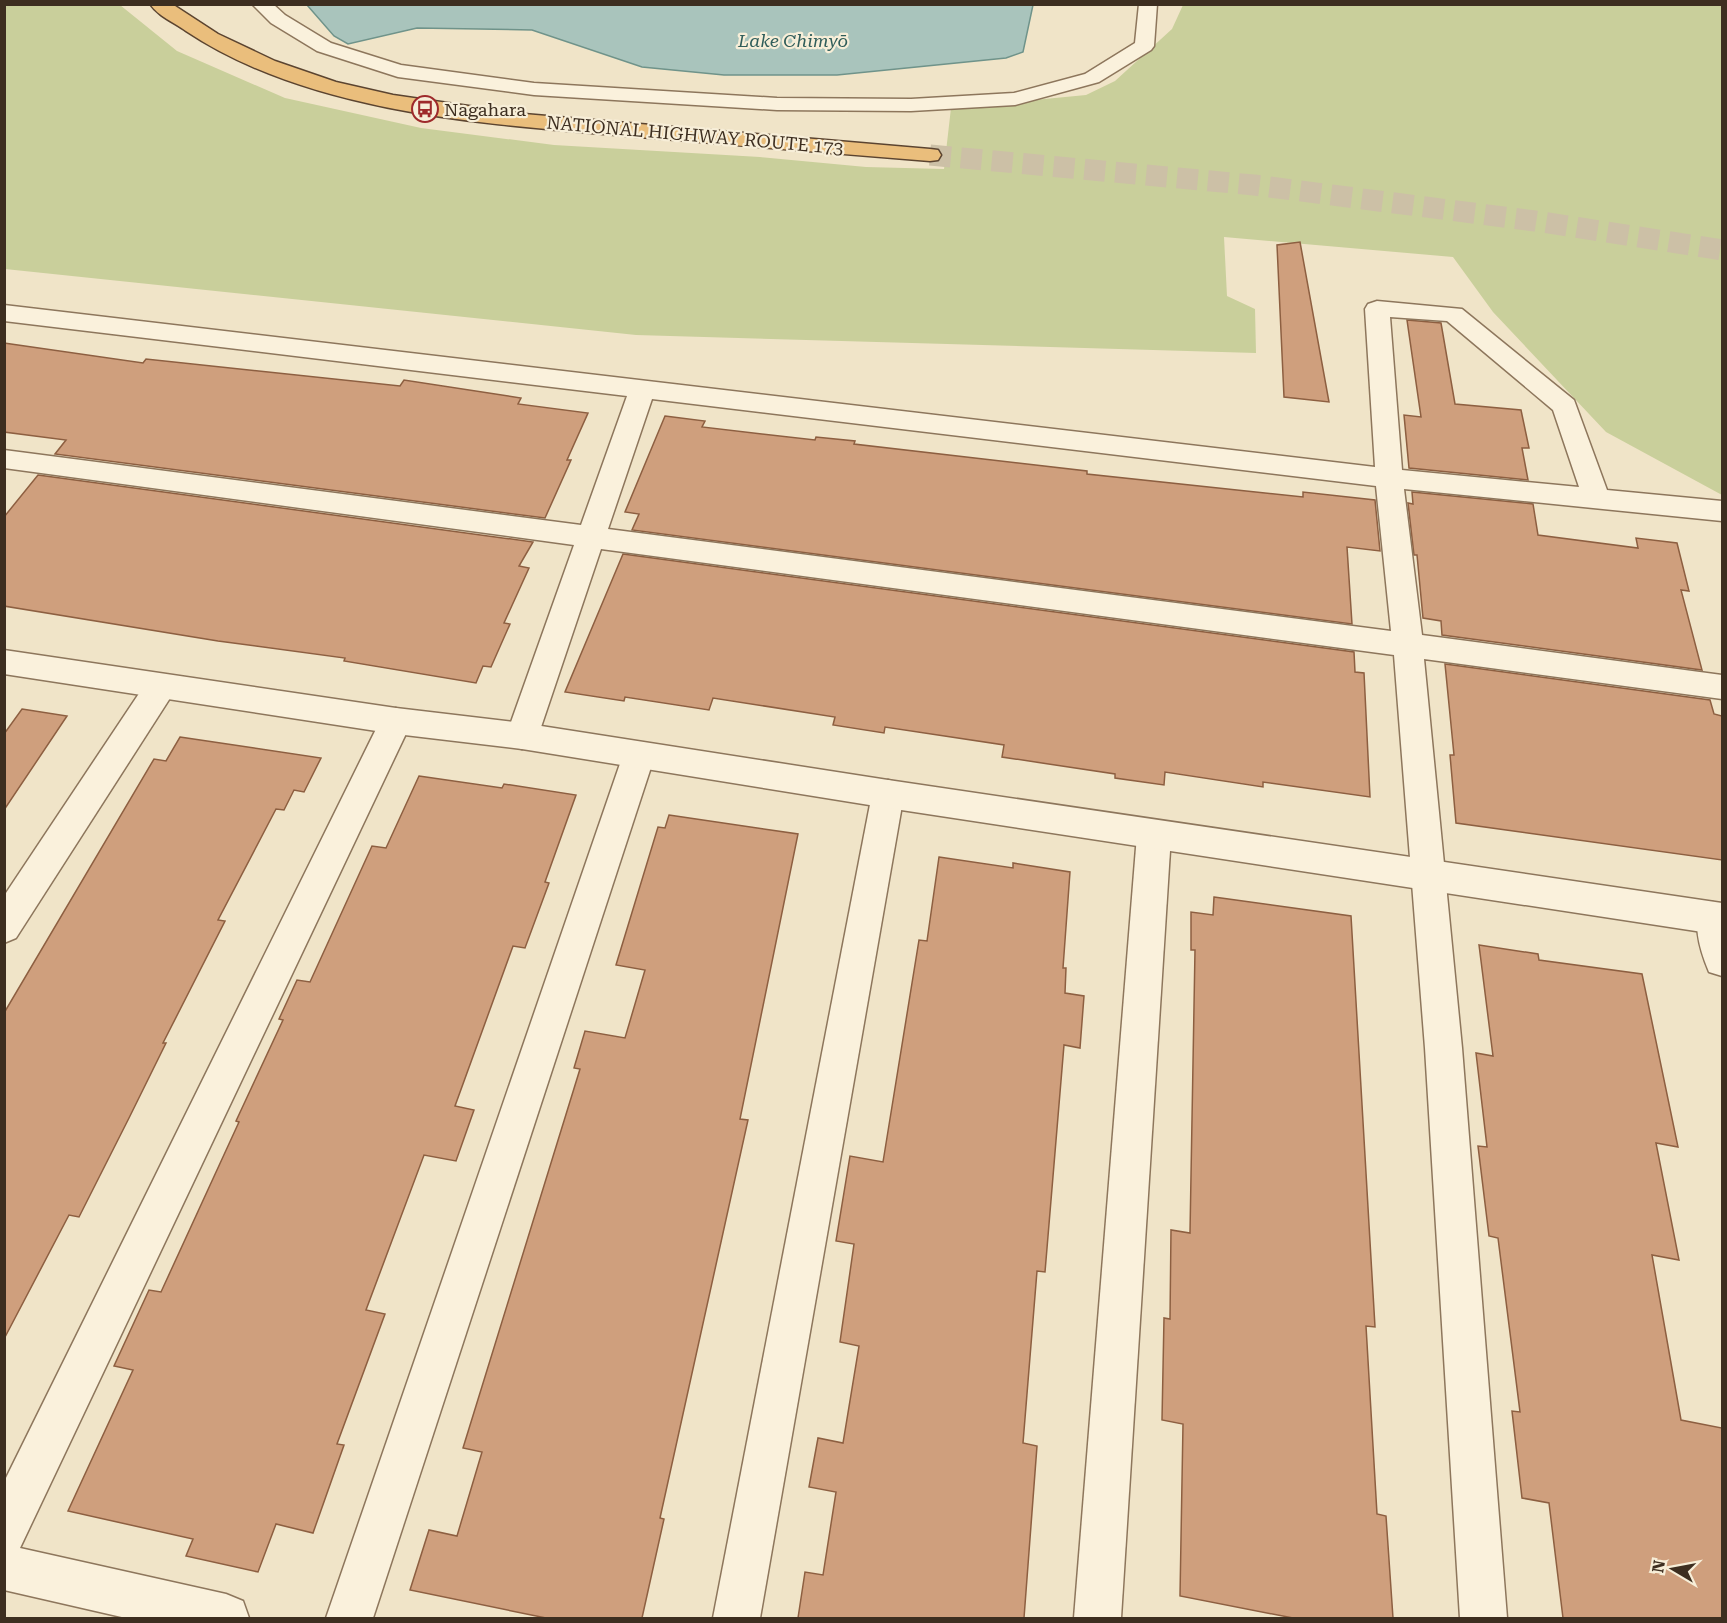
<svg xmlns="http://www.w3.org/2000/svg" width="1727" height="1623" font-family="'Roboto Serif',serif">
<rect width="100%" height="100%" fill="#f0e4c8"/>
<!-- green -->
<path fill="#c9cf9b" d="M 5,5 L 120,5 L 177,51 L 285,98 L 421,128 L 554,145 L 760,157 L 866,167 L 944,169 L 951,108 L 1086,95 L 1115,81 L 1172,29 L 1183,5 L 1722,5 L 1722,495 L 1606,432 L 1493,312 L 1453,257 L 1224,237 L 1227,296 L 1255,309 L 1256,353 L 636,335 L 5,269 Z"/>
<!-- water -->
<path fill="#a9c4bc" stroke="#6f938a" stroke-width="1.5" d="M 307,5 L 1033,5 L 1023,52 L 1006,58 L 837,75 L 724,75 L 642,67 L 532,30 L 417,28 L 348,44 L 334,36 Z"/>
<!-- building -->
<g fill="#cf9f7d" stroke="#8d5f41" stroke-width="1.5">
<path d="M 1300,242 L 1329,402 L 1284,397 L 1277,245 Z"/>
<path d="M 1407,320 L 1441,323 L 1455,404 L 1521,410 L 1529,448 L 1522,448 L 1528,480 L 1409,468 L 1404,415 L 1421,417 Z"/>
<path d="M 4,343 L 143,363 L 146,359 L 400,386 L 404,380 L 521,398 L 518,404 L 588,413 L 567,460 L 571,460 L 545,518 L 55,454 L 66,440 L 4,432 Z"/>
<path d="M 665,416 L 705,421 L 702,427 L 815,440 L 816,437 L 855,441 L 854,444 L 1087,471 L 1087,474 L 1303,497 L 1303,492 L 1375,500 L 1380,551 L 1347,547 L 1352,624 L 632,530 L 639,514 L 625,512 Z"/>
<path d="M 38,475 L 533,542 L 519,566 L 529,568 L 504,623 L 510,624 L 491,667 L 483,666 L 476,683 L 344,661 L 345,658 L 218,641 L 4,606 L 4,517 Z"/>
<path d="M 1412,492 L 1533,504 L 1538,535 L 1638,548 L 1636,538 L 1677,543 L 1689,591 L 1681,590 L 1702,670 L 1442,635 L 1441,621 L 1423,618 L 1417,555 L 1414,555 L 1408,503 L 1413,504 Z"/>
<path d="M 623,554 L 1354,652 L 1355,672 L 1364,673 L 1370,797 L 1263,782 L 1263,787 L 1165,772 L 1164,785 L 1115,778 L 1115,774 L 1002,757 L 1004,745 L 885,727 L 884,733 L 833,725 L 835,717 L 713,698 L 709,710 L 625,697 L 624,701 L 565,692 Z"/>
<path d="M 1445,664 L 1710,700 L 1714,714 L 1722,716 L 1722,860 L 1456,823 L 1450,755 L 1454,755 Z"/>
<path d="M 22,709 L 67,716 L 4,810 L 4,734 Z"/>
<path d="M 180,737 L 321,758 L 304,792 L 294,790 L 284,810 L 276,809 L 218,920 L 225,921 L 163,1043 L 166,1043 L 129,1118 L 79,1217 L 69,1215 L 4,1339 L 4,1013 L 154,759 L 166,761 Z"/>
<path d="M 419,776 L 502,788 L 504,784 L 576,795 L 545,882 L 549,883 L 525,948 L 513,946 L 455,1106 L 474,1110 L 456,1161 L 424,1155 L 366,1310 L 385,1314 L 337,1444 L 344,1445 L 313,1533 L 276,1524 L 258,1572 L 186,1556 L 193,1539 L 68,1511 L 133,1370 L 114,1366 L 149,1290 L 161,1292 L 239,1122 L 236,1121 L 283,1020 L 279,1019 L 297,980 L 310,982 L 372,846 L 386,848 Z"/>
<path d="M 669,815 L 798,834 L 740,1119 L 748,1120 L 660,1518 L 664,1519 L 642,1618 L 546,1618 L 410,1590 L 429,1530 L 457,1536 L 482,1452 L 463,1448 L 580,1069 L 574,1068 L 585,1031 L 625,1038 L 645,970 L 616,965 L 658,827 L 665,828 Z"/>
<path d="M 939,857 L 1013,868 L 1013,863 L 1070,872 L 1063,968 L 1066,968 L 1065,993 L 1084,996 L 1080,1048 L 1064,1045 L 1045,1272 L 1037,1271 L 1023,1443 L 1037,1446 L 1024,1618 L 798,1618 L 805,1572 L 823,1575 L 836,1492 L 809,1487 L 818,1438 L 843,1443 L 859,1346 L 840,1342 L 854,1244 L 836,1241 L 850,1156 L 883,1162 L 919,940 L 927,941 Z"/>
<path d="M 1214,897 L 1351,916 L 1375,1327 L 1366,1326 L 1377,1514 L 1386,1516 L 1393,1618 L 1293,1618 L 1180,1596 L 1183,1424 L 1162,1420 L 1164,1318 L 1170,1319 L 1171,1230 L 1190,1233 L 1195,950 L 1191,950 L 1191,912 L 1213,915 Z"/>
<path d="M 1479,945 L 1538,954 L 1539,960 L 1642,974 L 1678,1147 L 1656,1143 L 1679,1260 L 1652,1255 L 1681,1420 L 1722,1428 L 1722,1618 L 1563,1618 L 1549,1503 L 1522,1498 L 1512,1411 L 1520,1412 L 1498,1238 L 1489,1236 L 1478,1146 L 1487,1147 L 1476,1053 L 1493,1056 Z"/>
</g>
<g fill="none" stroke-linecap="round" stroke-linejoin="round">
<!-- trunk-tunnel -->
<path stroke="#ccc0a6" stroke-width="21" stroke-dasharray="21 10" stroke-linecap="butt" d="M 930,155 L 1254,185 L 1535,221 L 1722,250"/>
<defs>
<g id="minor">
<path d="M 252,4 L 273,4 L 285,15 L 331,43 L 401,65 L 534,83 L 777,98 L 911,99 L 1014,93 L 1085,74 L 1135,43 L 1139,4 L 1157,4 L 1154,46 L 1151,50 L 1099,82 L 1015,105 L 911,111 L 777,110 L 534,95 L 398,77 L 317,51 L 271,23 Z"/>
<path d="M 1377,301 L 1462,309 L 1574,400 L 1607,490 L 1722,501 L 1722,521 L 1404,489 L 1422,635 L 1722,675 L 1722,699 L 1424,659 L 1462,1048 L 1507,1618 L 1460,1618 L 1425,1048 L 1394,655 L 601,549 L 538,736 L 533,745 L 522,749 L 511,745 L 506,736 L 574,545 L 4,468 L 4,450 L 581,525 L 627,396 L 4,321 L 4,305 L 1375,467 L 1365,309 L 1368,304 ZM 1390,317 L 1447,321 L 1553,410 L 1579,487 L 1402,470 ZM 652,399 L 1376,486 L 1391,631 L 608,529 Z"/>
<path d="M 161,674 L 172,677 L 176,686 L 172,695 L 16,938 L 4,943 L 4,896 L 150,677 Z"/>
<path d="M 396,708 L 407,712 L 412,721 L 20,1548 L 226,1594 L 243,1601 L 249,1618 L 126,1618 L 4,1590 L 4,1482 L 380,721 L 385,712 Z"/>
<path d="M 639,742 L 650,746 L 655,755 L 373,1618 L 326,1618 L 623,755 L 628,746 Z"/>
<path d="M 888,780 L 900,784 L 904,794 L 760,1618 L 713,1618 L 872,794 L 876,784 Z"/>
<path d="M 1154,820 L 1166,825 L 1171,835 L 1121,1618 L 1074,1618 L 1137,835 L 1142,825 Z"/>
<path d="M 1713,902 L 1722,906 L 1722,976 L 1709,972 C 1701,953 1692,926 1701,907 Z"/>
</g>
<path id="tertiary" d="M 4,650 L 396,708 L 522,723 L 888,780 L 1722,903 L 1722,935 L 888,808 L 522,749 L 396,734 L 4,674 Z"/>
<path id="trunk" d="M 150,4 L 172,4 L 218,34 L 275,61 L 336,82 L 393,95 L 524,114 L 930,149 L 938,150 L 941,155 L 938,160 L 930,161 C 829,153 728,145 627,136 C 484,124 309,113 186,31 C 175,23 158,16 150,4 Z"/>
</defs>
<!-- minor casing -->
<use href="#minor" stroke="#8d765c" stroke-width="3"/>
<!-- tertiary casing -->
<use href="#tertiary" stroke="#8d765c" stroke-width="3"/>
<!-- trunk casing -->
<use href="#trunk" stroke="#5b4430" stroke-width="3"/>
<!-- minor -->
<use href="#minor" fill="#faf1dc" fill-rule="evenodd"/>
<!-- tertiary -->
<use href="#tertiary" fill="#faf1dc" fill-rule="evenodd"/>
<!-- trunk -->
<use href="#trunk" fill="#eabe7c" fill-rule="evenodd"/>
</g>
<!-- icons -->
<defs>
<symbol id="bus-ring" viewBox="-11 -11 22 22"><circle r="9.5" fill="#f7eed8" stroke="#9e2a2b" stroke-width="1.5"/><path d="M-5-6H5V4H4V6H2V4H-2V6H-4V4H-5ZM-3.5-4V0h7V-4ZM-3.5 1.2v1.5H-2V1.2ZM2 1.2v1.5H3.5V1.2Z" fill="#9e2a2b"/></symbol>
</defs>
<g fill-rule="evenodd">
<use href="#bus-ring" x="410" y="94" width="30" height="30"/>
</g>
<g text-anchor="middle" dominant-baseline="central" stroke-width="4.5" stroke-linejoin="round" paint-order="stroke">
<!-- far-water labels -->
<g font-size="18" font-style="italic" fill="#2f5d5a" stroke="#f7eed8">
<text x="793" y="40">Lake Chimyō</text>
</g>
<!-- far-poi labels -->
<g font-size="18" fill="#3d2e20" stroke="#f7eed8" text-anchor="start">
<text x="444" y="109">Nagahara</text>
</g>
<!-- far-street labels -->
<g font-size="18" fill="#3d2e20" stroke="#f7eed8">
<text transform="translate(695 135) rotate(5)">NATIONAL HIGHWAY ROUTE 173</text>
</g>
</g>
<!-- border -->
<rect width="1727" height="1623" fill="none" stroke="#3d2e20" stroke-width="12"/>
<!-- north arrow -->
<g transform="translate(1673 1569) rotate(280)" stroke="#f7eed8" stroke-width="4.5" paint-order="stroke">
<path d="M0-4.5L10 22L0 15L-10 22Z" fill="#3d2e20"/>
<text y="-9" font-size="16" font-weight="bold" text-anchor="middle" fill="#3d2e20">N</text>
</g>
</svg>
